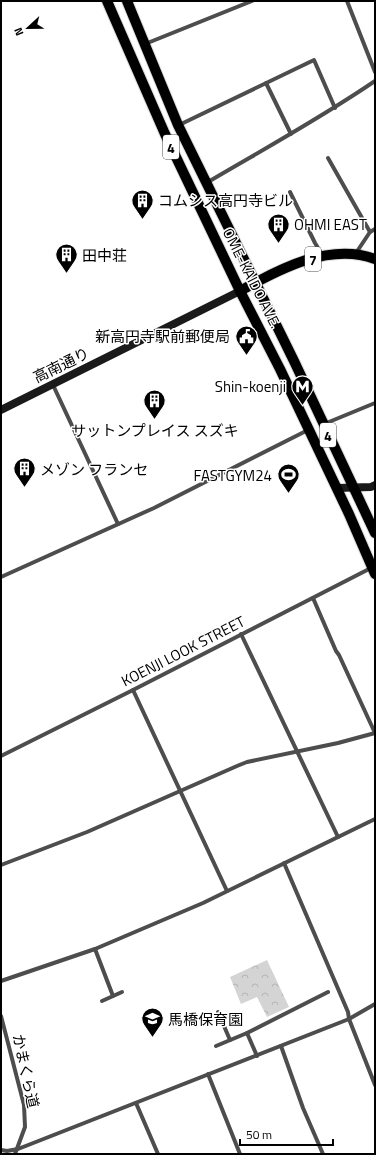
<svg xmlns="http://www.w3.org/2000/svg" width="376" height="1155" font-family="'Titillium Web','Noto Sans JP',sans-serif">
<defs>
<pattern id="forest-crowns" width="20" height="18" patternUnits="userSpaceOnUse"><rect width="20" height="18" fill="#d4d4d4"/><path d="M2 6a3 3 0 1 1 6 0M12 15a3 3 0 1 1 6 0" fill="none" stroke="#b4b4b4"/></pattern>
</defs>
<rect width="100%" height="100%" fill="#fff"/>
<!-- forest -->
<path fill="url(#forest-crowns)" d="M 267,960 L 289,1007 L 267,1017 L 257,997 L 241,1004 L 230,977 Z"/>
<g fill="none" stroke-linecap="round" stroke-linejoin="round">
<defs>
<g id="primary">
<path d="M 107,1 L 165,134 L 240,291 L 280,369 L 349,514 L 375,574"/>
<path d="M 127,1 L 178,125 L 294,361 L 375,533"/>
<path d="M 240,291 C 279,269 330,242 375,259"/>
</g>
</defs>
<!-- primary casing -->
<use href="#primary" stroke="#dbdbdb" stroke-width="12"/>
<!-- street -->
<g stroke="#4d4d4d" stroke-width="4">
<path d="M 347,1 L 375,72"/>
<path d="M 145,44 L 252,1"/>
<path d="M 266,83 L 291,134"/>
<path d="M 179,125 L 314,60 L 335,108"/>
<path d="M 328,158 L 370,232"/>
<path d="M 208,182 C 264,149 321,118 375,81"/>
<path d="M 290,192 L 315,243 L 323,256"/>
<path d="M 356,253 L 370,232 L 375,229"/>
<path d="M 53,385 L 118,524"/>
<path d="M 324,424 L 375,403"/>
<path d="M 1,577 L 154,508 L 308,430"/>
<path d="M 313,598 L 336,651 L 339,655 L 375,733"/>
<path d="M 241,634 L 338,837"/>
<path d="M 133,690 L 227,891"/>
<path d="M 1,756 L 133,690 L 371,568"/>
<path d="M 284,863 L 348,1012 L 349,1019 L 375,1085"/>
<path d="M 1,865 L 87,832 L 237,766 L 247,762 L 338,743 L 375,733"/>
<path d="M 95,949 L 113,996"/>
<path d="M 1,981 L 95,949 L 156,923 L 203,903 L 375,819"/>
<path d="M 102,1001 L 122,992"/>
<path d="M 218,1012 L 230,1040"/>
<path d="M 1,1016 L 24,1105 L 25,1127 L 15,1154"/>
<path d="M 247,1033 L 257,1056"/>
<path d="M 216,1046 L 247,1033 L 328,992"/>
<path d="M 281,1046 L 303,1108 L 323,1154"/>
<path d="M 208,1074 L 240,1154"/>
<path d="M 136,1103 L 158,1154"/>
<path d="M 1,1150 L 7,1151 L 18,1149 L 349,1019 L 375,1004"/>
</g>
<!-- secondary -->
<g stroke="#1a1a1a" stroke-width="8">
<path d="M 1,410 L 240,291"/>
<path d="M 337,488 L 371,487 L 375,485"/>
</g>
<!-- primary -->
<use href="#primary" stroke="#000" stroke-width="10"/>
</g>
<!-- icons -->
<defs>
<symbol id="building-pin" viewBox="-11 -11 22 30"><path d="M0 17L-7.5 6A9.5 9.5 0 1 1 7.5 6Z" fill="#000" stroke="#fff"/><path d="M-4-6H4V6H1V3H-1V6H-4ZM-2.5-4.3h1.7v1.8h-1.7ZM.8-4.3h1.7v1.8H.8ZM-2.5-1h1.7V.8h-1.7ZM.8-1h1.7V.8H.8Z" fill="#fff"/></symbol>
<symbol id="civic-pin" viewBox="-11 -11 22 30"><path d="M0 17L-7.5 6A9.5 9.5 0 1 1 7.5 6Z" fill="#000" stroke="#fff"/><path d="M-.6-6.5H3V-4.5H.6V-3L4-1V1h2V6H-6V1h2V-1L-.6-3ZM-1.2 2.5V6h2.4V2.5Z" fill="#fff"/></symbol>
<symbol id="metro-pin" viewBox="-11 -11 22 30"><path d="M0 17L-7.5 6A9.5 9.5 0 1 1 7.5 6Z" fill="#000" stroke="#fff"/><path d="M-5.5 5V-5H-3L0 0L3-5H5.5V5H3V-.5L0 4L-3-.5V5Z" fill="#fff"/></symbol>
<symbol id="stadium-pin" viewBox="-11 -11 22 30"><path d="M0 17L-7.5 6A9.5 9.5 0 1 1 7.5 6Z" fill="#000" stroke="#fff"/><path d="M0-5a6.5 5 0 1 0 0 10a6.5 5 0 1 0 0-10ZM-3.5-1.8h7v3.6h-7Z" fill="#fff"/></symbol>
<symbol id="school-pin" viewBox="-11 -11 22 30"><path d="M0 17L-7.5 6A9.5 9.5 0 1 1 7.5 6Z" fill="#000" stroke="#fff"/><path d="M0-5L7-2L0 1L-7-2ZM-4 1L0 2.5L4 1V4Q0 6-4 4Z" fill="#fff"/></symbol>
</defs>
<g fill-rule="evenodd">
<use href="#building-pin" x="130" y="188" width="25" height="34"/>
<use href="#building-pin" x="266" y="212" width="25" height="34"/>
<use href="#building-pin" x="54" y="242" width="25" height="34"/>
<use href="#civic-pin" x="234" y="324" width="25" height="34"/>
<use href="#metro-pin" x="290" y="374" width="25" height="34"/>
<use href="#building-pin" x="142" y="388" width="25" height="34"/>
<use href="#building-pin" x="12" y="456" width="25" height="34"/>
<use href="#stadium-pin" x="276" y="462" width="25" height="34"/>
<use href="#school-pin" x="140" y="1006" width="25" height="34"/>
</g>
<g text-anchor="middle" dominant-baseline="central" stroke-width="3" stroke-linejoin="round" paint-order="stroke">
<!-- shield labels -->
<g fill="#fff" stroke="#4c4c4c" stroke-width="1">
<rect x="163" y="135" width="16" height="24" rx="3"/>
<rect x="305" y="247" width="16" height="24" rx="3"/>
<rect x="320" y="423" width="16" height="24" rx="3"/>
</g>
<g font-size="14" font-weight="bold" fill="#000">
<text x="171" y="147">4</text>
<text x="313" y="259">7</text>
<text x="328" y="435">4</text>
</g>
<!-- poi labels -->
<g font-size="15" fill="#000" stroke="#fff" text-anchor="start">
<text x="158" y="200">コムシス高円寺ビル</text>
<text x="294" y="224">OHMI EAST</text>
<text x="82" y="255">田中荘</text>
<text x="230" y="336" text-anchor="end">新高円寺駅前郵便局</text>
<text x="286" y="386" text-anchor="end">Shin-koenji</text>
<text x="155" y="430" text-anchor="middle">サットンプレイス スズキ</text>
<text x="40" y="469">メゾン フランセ</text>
<text x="272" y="475" text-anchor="end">FASTGYM24</text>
<text x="168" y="1019">馬橋保育園</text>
</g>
<!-- street labels -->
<g font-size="15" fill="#000" stroke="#fff">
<text transform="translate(252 278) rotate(63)">OME-KAIDO AVE.</text>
<text transform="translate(61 365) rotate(-26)">高南通り</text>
<text transform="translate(183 651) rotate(-27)">KOENJI LOOK STREET</text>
<text transform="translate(26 1071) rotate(78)">かまくら道</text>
</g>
</g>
<!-- border -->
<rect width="376" height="1155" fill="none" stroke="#000000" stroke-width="4"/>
<!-- north arrow -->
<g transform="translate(28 28) rotate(248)" stroke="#ffffff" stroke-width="3" paint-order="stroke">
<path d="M0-3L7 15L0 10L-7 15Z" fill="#000000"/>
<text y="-6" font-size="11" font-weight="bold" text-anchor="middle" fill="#000000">N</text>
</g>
<!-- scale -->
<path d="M240 1139v6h93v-6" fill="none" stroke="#000000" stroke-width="2"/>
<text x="246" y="1139" font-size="12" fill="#000000" stroke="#ffffff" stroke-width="3" paint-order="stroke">50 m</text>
</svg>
